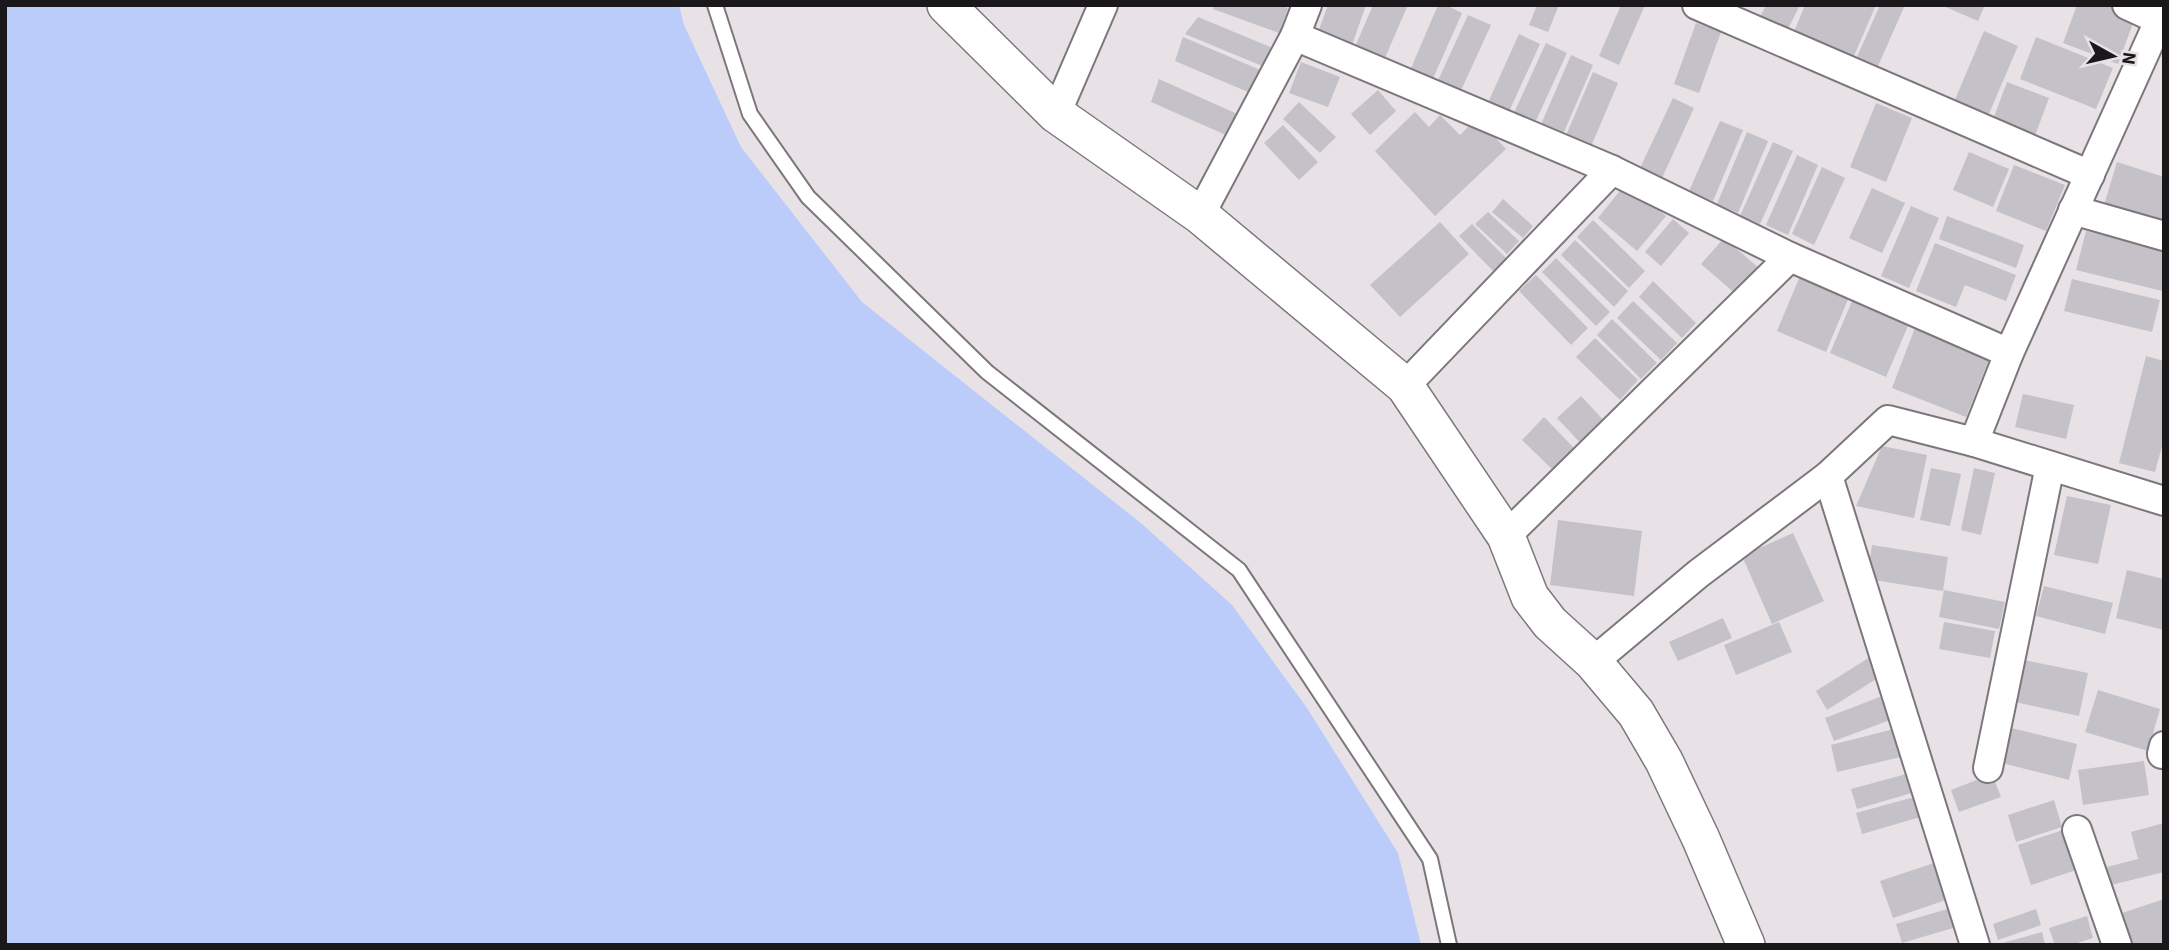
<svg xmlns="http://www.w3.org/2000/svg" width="2169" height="950" font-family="'Source Sans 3',sans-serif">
<rect width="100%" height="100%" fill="#e8e2e7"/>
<!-- water -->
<path fill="#bbccfa" d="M 5,5 L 679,5 L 684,25 L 741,147 L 862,302 L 1142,524 L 1232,605 L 1307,708 L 1398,853 L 1421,945 L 5,945 Z"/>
<!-- building -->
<g fill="#c4c1c8">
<path d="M 1214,5 L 1280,5 L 1288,8 L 1279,33 L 1213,9 Z"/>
<path d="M 1328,5 L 1366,5 L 1351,48 L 1317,35 Z"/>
<path d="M 1373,5 L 1408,5 L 1384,60 L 1355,47 Z"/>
<path d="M 1438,5 L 1446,5 L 1462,13 L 1431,83 L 1409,73 Z"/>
<path d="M 1537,5 L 1559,5 L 1548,32 L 1529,25 Z"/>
<path d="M 1621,5 L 1645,5 L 1619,65 L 1599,56 Z"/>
<path d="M 1766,5 L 1800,5 L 1787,31 L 1760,17 Z"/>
<path d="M 1805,5 L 1876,5 L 1850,65 L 1791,39 Z"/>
<path d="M 1880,5 L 1905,5 L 1878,66 L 1857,57 Z"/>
<path d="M 1941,5 L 1985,5 L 1978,21 Z"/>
<path d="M 2077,5 L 2110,5 L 2136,15 L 2118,64 L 2063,43 Z"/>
<path d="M 1468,15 L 1491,25 L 1458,97 L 1435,87 Z"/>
<path d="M 1198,17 L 1275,49 L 1267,68 L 1185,34 Z"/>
<path d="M 1696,23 L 1721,32 L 1699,93 L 1674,84 Z"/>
<path d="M 1984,31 L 2018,46 L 1988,116 L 1954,102 Z"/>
<path d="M 1519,34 L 1540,44 L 1507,116 L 1486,107 Z"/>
<path d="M 1183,37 L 1265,72 L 1255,95 L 1175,61 Z"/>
<path d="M 2036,37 L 2113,68 L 2096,109 L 2020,79 Z"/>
<path d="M 1546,43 L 1567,53 L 1534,125 L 1513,115 Z"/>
<path d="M 1571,55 L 1593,65 L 1561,139 L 1539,129 Z"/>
<path d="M 1301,62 L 1340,77 L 1328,107 L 1289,93 Z"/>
<path d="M 1593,72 L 1618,83 L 1589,151 L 1564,140 Z"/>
<path d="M 1159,79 L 1244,117 L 1235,139 L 1151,102 Z"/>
<path d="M 2007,82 L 2049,98 L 2033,141 L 1991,125 Z"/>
<path d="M 1378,90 L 1396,111 L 1370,135 L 1351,114 Z"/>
<path d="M 1673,98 L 1694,108 L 1662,178 L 1640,168 Z"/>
<path d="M 1299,102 L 1336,137 L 1320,153 L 1283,119 Z"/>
<path d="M 1876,103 L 1912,118 L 1886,182 L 1850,167 Z"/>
<path d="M 1415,112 L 1429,127 L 1440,115 L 1460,135 L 1477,118 L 1506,149 L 1435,216 L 1375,151 Z"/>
<path d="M 1720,121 L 1743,130 L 1713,201 L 1689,191 Z"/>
<path d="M 1283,125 L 1318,162 L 1299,180 L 1264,143 Z"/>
<path d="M 1747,132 L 1768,141 L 1738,213 L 1717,204 Z"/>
<path d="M 1773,142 L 1793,151 L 1760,224 L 1740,216 Z"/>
<path d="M 1969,152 L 2009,169 L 1993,207 L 1953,190 Z"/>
<path d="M 1797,155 L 1818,165 L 1788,235 L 1766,225 Z"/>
<path d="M 2117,162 L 2164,177 L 2164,224 L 2104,205 Z"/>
<path d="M 2014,165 L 2065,185 L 2046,231 L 1996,211 Z"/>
<path d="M 1822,167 L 1845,178 L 1814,245 L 1792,234 Z"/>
<path d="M 1627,182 L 1666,216 L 1637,251 L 1598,218 Z"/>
<path d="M 1872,188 L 1905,203 L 1882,253 L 1849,238 Z"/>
<path d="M 1503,199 L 1533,226 L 1523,238 L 1492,212 Z"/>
<path d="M 1911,206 L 1939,218 L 1909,288 L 1881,276 Z"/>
<path d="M 1488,212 L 1519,241 L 1507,254 L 1475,224 Z"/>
<path d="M 1947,216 L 2024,245 L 2016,268 L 1939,239 Z"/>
<path d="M 1673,219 L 1689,233 L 1661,266 L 1645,252 Z"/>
<path d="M 1593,220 L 1645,271 L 1629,288 L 1577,237 Z"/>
<path d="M 1440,222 L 1469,254 L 1400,317 L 1370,285 Z"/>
<path d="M 1472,224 L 1509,261 L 1496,274 L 1459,236 Z"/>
<path d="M 2086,231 L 2164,249 L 2162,291 L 2076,270 Z"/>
<path d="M 1724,238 L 1760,269 L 1737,295 L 1701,264 Z"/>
<path d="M 1575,240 L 1628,291 L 1614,307 L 1561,255 Z"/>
<path d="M 1935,243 L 2016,275 L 2006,301 L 1965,285 L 1956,307 L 1916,291 Z"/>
<path d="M 1556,258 L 1610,312 L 1596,326 L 1542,272 Z"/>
<path d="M 1536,275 L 1588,328 L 1571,345 L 1519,291 Z"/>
<path d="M 1800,276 L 1849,297 L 1826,352 L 1777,331 Z"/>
<path d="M 2072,279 L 2160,300 L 2152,332 L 2064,311 Z"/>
<path d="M 1653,281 L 1696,323 L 1682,338 L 1639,297 Z"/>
<path d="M 1633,301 L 1677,343 L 1661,360 L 1617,318 Z"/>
<path d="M 1852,301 L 1908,326 L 1886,377 L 1830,353 Z"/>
<path d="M 1612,319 L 1657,363 L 1641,379 L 1597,335 Z"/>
<path d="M 1916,325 L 1991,354 L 1966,417 L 1892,388 Z"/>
<path d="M 1595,338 L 1638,380 L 1620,400 L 1576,357 Z"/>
<path d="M 2146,356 L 2164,361 L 2164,439 L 2155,472 L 2119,463 Z"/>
<path d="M 2023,394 L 2074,405 L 2066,439 L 2015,427 Z"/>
<path d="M 1581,396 L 1610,427 L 1586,449 L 1557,418 Z"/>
<path d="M 1544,417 L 1576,450 L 1555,472 L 1522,440 Z"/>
<path d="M 1882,446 L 1927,455 L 1914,518 L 1856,506 Z"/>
<path d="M 1931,468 L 1961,474 L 1950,526 L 1920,520 Z"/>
<path d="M 1974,468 L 1995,473 L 1981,535 L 1961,530 Z"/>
<path d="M 2067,496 L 2111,505 L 2098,564 L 2054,555 Z"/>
<path d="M 1558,520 L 1642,531 L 1634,596 L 1550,585 Z"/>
<path d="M 1793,533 L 1824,601 L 1772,624 L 1742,556 Z"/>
<path d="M 1872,545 L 1948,557 L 1943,591 L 1867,579 Z"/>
<path d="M 2127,570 L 2164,579 L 2164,630 L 2116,618 Z"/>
<path d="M 2044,586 L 2113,603 L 2105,634 L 2036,616 Z"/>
<path d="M 1944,590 L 2005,602 L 1999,629 L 1939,617 Z"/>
<path d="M 1723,618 L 1732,638 L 1678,661 L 1669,642 Z"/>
<path d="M 1779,622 L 1792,652 L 1736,675 L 1724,645 Z"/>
<path d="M 1944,622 L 1995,631 L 1990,658 L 1939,649 Z"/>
<path d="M 1870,657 L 1881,676 L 1827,710 L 1816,691 Z"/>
<path d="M 2024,660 L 2088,673 L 2079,716 L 2015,702 Z"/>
<path d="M 2098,690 L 2160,709 L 2148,751 L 2085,732 Z"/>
<path d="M 1885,695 L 1893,719 L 1834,741 L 1825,718 Z"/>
<path d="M 2007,727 L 2077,744 L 2069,780 L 1998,762 Z"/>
<path d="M 1898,728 L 1905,756 L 1837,772 L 1831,745 Z"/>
<path d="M 2144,761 L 2149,795 L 2083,805 L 2078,770 Z"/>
<path d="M 1910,773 L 1915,792 L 1857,809 L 1851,789 Z"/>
<path d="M 1992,774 L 2001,797 L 1959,812 L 1951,790 Z"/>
<path d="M 1918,796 L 1924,816 L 1862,834 L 1856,813 Z"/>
<path d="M 2054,800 L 2062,827 L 2016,842 L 2008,815 Z"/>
<path d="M 2164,823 L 2164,872 L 2111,885 L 2107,867 L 2138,859 L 2131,832 Z"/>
<path d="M 2063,830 L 2076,870 L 2031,885 L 2018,845 Z"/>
<path d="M 1934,863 L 1946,900 L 1893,918 L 1880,881 Z"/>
<path d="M 2164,899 L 2164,945 L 2133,945 L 2122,913 Z"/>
<path d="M 1958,906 L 1963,925 L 1902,943 L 1896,924 Z"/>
<path d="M 2036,909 L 2041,925 L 1998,940 L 1993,924 Z"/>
<path d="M 2087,916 L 2093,938 L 2071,945 L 2055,945 L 2049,928 Z"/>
<path d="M 2042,932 L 2045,945 L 1999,945 L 1999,944 Z"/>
</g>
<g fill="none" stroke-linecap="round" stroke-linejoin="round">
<defs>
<path id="service" d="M 715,5 L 750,114 L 808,197 L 987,372 L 1239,570 L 1430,859 L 1449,945"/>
<g id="minor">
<path d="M 1307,5 L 1295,36 L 1612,170 L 1790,257 L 2009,353"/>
<path d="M 1697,5 L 2090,175"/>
<path d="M 2127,5 L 2164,22"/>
<path d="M 2164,10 L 2009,353 L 1974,442 L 2164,501"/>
<path d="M 1056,114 L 1103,5"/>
<path d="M 2073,210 L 2164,236"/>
<path d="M 1200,215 L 1295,36"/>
<path d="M 1405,386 L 1612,170"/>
<path d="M 1974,442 L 1888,420 L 1828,476 L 1975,945"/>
<path d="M 1506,536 L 1790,257"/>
<path d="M 1593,662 L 1698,574 L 1828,476"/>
<path d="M 2162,754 L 2164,746"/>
<path d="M 1988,768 L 2050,466"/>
<path d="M 2077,830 L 2117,945"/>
</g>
<path id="tertiary" d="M 946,5 L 1056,114 L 1200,215 L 1405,386 L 1506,536 L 1530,597 L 1550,623 L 1593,662 L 1636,713 L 1664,761 L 1701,839 L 1746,945"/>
</defs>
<!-- service casing -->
<use href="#service" stroke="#7d777c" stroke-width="18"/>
<!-- minor casing -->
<use href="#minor" stroke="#7d777c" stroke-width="32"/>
<!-- tertiary casing -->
<use href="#tertiary" stroke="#7d777c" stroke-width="40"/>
<!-- service -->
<use href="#service" stroke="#fff" stroke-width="14"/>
<!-- minor -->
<use href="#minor" stroke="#fff" stroke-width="28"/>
<!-- tertiary -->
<use href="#tertiary" stroke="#fff" stroke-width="37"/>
</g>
<!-- border -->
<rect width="2169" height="950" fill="none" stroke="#1a181a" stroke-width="14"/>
<!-- north arrow -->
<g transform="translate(2113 56) rotate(98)" stroke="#e8e2e7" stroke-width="5" paint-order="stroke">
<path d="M0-5L12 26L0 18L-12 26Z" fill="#1a181a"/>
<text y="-10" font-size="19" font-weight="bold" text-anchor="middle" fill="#1a181a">N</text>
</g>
</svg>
